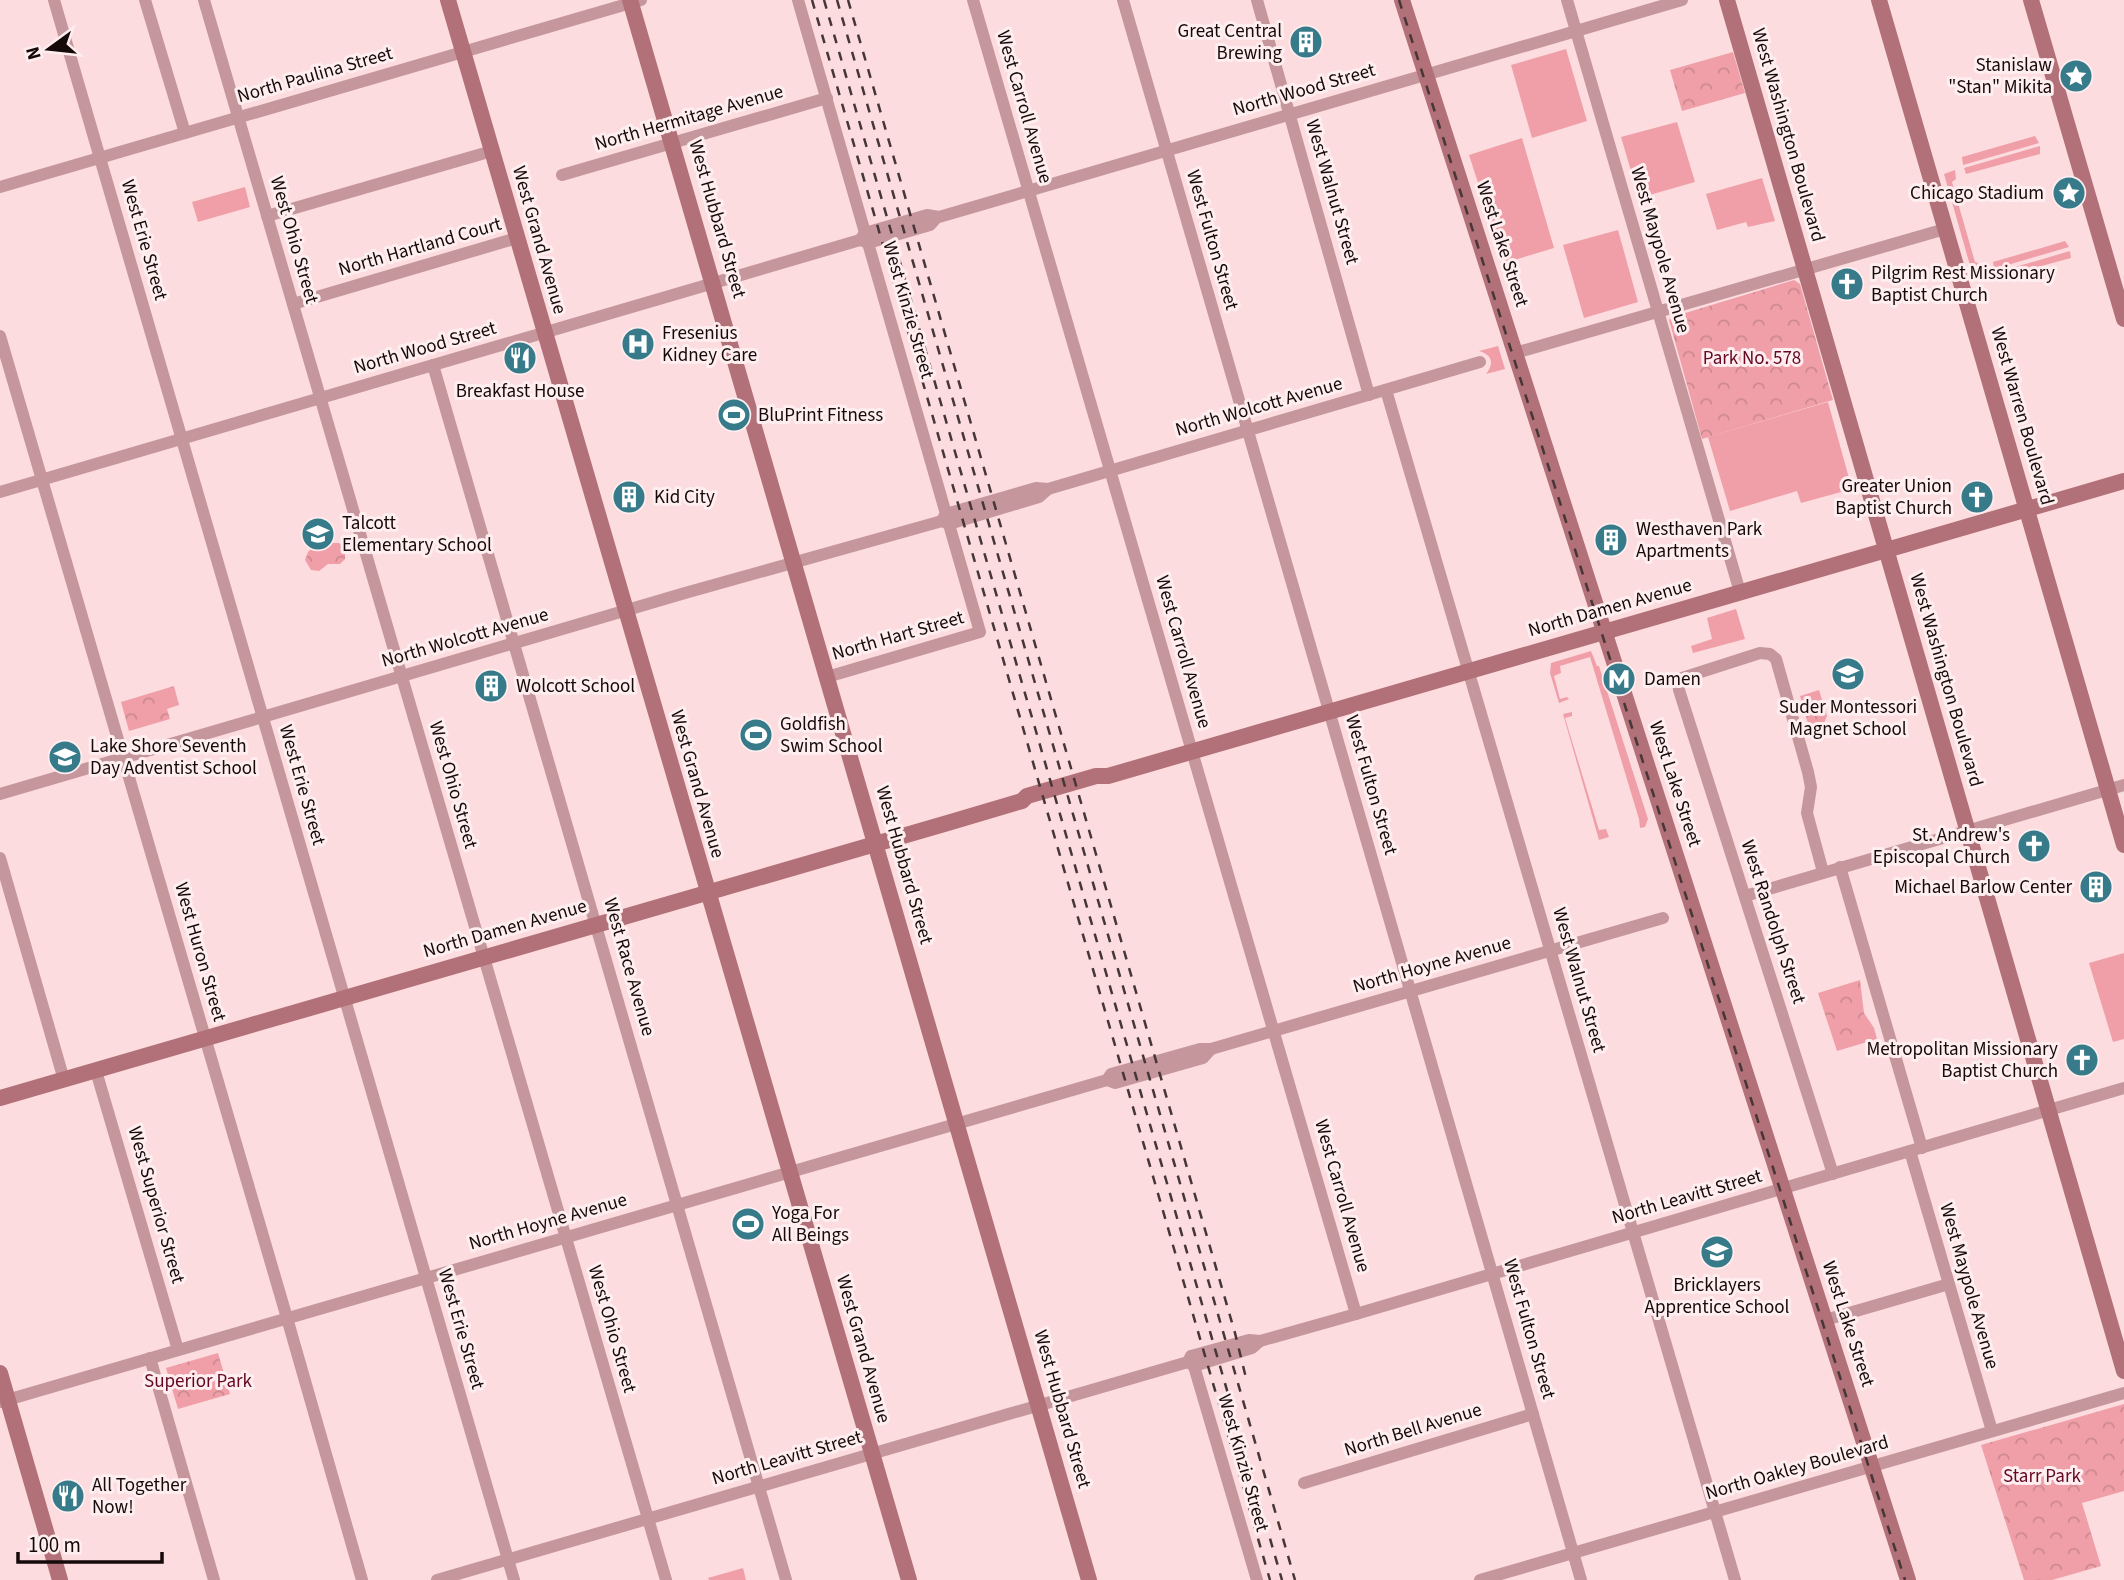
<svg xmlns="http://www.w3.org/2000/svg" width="2124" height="1580" font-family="'Source Sans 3',sans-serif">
<defs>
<pattern id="park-crowns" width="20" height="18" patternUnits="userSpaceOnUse" patternTransform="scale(1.75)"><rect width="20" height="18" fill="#f09fa9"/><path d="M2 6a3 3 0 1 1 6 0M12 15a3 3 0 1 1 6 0" fill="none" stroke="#cd8890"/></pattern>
</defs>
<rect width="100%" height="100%" fill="#fcdcdf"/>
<!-- green -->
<g fill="#f09fa9">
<path d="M 1566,49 L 1587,121 L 1532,138 L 1511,65 Z"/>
<path d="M 1677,122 L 1695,182 L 1639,198 L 1621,137 Z"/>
<path d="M 2035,136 L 2039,143 L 1963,165 L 1962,157 Z"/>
<path d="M 1522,138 L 1554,248 L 1504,263 L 1469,155 Z"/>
<path d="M 2040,146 L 2040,154 L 1966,174 L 1964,168 Z"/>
<path d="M 1955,170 L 1956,179 L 1952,182 L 1975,262 L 1981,264 L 1985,272 L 1973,276 L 1944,174 Z"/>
<path d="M 1762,178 L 1775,221 L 1748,227 L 1746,222 L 1717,230 L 1706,194 Z"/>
<path d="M 245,187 L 250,207 L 198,222 L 192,202 Z"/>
<path d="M 1618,230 L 1638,302 L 1584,318 L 1563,245 Z"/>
<path d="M 2065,241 L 2069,247 L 1994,269 L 1993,262 Z"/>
<path d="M 2070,251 L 2071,258 L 1996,278 L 1995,273 Z"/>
<path d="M 1498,346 L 1505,369 L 1486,374 C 1494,364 1493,355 1479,351 Z"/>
<path d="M 1828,402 L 1852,489 L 1801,503 L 1797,491 L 1730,511 L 1708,437 Z"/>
<path d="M 1736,609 L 1745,639 L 1693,653 L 1691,646 L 1712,639 L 1707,618 Z"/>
<path d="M 1591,651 L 1597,666 L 1599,666 L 1648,819 L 1645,827 L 1640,828 L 1639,819 L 1590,657 L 1560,666 L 1561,673 L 1554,676 L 1560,699 L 1567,697 L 1569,699 L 1559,703 L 1550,673 L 1551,663 Z"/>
<path d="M 1572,712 L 1572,716 L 1565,718 L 1599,830 L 1606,829 L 1609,837 L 1599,840 L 1563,714 Z"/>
<path d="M 2124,953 L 2124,1039 L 2113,1042 L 2089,963 Z"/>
<path d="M 743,1568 L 746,1580 L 709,1580 L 708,1578 Z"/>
</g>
<!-- park -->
<g fill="url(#park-crowns)">
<path d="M 1733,52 L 1745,93 L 1682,111 L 1670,70 Z"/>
<path d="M 1794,280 L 1800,284 L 1833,400 L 1702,439 L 1669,320 L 1672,317 Z"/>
<path d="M 328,531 L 332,543 L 339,543 L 345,548 L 345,559 L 340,564 L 328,564 L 319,571 L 311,570 L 305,560 L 308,552 L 312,548 L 309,537 Z"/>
<path d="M 174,686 L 179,705 L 167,709 L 170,719 L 129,731 L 121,702 Z"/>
<path d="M 1819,690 L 1827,716 L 1819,735 L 1812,737 L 1800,696 Z"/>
<path d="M 1860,980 L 1864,1013 L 1874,1028 L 1877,1039 L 1837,1051 L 1818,993 Z"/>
<path d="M 218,1353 L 230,1394 L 178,1409 L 166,1368 Z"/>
<path d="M 2124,1404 L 2124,1491 L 2082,1503 L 2101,1566 L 2052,1580 L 2024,1580 L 1981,1445 Z"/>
</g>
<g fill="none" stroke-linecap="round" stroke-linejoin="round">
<!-- street -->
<g stroke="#c5979c" stroke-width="12">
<path d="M 54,0 L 514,1580"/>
<path d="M 145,0 L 185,133"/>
<path d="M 204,0 L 666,1580"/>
<path d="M 798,0 L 980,632 L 827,677"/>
<path d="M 973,0 L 1356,1314"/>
<path d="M 1123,0 L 1581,1580"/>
<path d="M 1257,0 L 1369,395"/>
<path d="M 1567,0 L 1740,592"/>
<path d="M 562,175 L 827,98"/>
<path d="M 0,187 L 641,0"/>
<path d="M 267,216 L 492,151"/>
<path d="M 863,241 L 868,243 L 930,225 L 937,217"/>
<path d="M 293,304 L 517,238"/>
<path d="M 0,336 L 287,1318 L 362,1580"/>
<path d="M 1515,353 L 1945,229"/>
<path d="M 433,365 L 786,1580"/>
<path d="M 1386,390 L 1735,1580"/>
<path d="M 0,492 L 860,240 L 865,233 L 927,215 L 939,217 L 1682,0"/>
<path d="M 942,520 L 946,514 L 1036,488 L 1048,489 L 1480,362"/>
<path d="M 0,794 L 685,593 L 942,521 L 949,524 L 1039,497 L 1048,489"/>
<path d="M 0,858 L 64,1080"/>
<path d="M 1840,867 L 1922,1148"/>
<path d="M 1823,872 L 1807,813 L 1811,787 L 1808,772 L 1776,659 L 1770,654 L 1760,653 L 1682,678 L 1678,682 L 1679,690 L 1833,1174"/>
<path d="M 1745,896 L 2124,785"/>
<path d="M 96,1071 L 178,1350"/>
<path d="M 1107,1080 L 1111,1074 L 1200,1049 L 1211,1049 L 1663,918"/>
<path d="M 1910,1151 L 1992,1431"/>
<path d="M 1825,1320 L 1949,1284"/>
<path d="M 1191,1356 L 1257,1580"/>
<path d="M 150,1358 L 214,1580"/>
<path d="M 1188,1362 L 1194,1366 L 1252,1348 L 1260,1341"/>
<path d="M 0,1402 L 1107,1080 L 1115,1083 L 1203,1058 L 1211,1049"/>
<path d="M 1304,1483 L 1533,1414"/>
<path d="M 437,1580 L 1188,1362 L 1191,1356 L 1249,1340 L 1260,1341 L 1356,1314 L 2124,1088"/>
<path d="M 1480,1580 L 2124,1393"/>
</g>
<!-- secondary -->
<g stroke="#b27078" stroke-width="16">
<path d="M 448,0 L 909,1580"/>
<path d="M 630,0 L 1089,1580"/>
<path d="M 1402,0 L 1908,1580"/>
<path d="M 1727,0 L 2124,1371"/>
<path d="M 1879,0 L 2124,845"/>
<path d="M 2031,0 L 2124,319"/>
<path d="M 0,1098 L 951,822 L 1022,801 L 1027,796 L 1096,776 L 1108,776 L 2124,481"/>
<path d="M 0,1373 L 60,1580"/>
</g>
<!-- rail -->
<g stroke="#463637" stroke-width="2.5" stroke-dasharray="9 9" stroke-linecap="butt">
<path d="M 812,0 L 1270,1580"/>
<path d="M 824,0 L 1282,1580"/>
<path d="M 837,0 L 1295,1580"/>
<path d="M 848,0 L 1235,1333 L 1246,1378"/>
<path d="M 1399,0 L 1905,1580"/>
</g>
</g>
<!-- icons -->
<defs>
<symbol id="building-disc" viewBox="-11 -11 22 22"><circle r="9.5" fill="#377b8a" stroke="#feeeef"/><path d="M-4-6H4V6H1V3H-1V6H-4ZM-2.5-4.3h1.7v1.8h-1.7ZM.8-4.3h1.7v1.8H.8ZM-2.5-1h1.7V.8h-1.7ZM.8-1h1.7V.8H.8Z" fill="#fff"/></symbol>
<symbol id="sight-disc" viewBox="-11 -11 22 22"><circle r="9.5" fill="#377b8a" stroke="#feeeef"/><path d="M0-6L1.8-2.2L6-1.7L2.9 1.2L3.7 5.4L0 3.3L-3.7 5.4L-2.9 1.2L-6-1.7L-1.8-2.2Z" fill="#fff"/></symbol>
<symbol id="church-disc" viewBox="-11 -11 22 22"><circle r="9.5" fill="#377b8a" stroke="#feeeef"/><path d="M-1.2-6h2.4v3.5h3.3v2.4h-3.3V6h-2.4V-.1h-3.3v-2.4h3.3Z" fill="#fff"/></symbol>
<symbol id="hospital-disc" viewBox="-11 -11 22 22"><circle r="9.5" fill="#377b8a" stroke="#feeeef"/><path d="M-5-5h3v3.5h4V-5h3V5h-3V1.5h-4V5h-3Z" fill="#fff"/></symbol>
<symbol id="restaurant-disc" viewBox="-11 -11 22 22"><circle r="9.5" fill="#377b8a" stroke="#feeeef"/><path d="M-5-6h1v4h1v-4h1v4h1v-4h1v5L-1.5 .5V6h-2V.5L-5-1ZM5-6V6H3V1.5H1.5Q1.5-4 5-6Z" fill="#fff"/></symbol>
<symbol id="stadium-disc" viewBox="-11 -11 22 22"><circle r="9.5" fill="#377b8a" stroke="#feeeef"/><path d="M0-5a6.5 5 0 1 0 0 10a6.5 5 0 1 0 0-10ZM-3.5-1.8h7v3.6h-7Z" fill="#fff"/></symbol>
<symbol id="school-disc" viewBox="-11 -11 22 22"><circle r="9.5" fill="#377b8a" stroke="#feeeef"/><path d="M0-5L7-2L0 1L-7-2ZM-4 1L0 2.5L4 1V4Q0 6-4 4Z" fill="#fff"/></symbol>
<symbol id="metro-disc" viewBox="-11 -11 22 22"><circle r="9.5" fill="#377b8a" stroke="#feeeef"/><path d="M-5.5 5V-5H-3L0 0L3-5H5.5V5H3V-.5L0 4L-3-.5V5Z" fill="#fff"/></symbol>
</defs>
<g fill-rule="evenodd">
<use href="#building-disc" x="1287" y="23" width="38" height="38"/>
<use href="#sight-disc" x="2057" y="57" width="38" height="38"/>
<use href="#sight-disc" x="2050" y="174" width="38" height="38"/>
<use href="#church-disc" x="1828" y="265" width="38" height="38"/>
<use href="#hospital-disc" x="619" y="325" width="38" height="38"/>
<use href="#restaurant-disc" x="501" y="339" width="38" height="38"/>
<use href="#stadium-disc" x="715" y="396" width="38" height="38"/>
<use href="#building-disc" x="610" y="478" width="38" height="38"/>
<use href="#church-disc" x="1958" y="478" width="38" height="38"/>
<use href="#school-disc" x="299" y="515" width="38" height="38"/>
<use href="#building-disc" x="1592" y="521" width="38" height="38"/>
<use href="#school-disc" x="1829" y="655" width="38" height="38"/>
<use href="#metro-disc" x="1600" y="660" width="38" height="38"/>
<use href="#building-disc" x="472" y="667" width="38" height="38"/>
<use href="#stadium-disc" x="737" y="716" width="38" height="38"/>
<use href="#school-disc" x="46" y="738" width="38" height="38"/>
<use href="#church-disc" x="2015" y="827" width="38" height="38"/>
<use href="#building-disc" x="2077" y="868" width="38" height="38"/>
<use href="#church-disc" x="2063" y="1041" width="38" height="38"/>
<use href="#stadium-disc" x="729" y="1205" width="38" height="38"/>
<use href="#school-disc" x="1698" y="1233" width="38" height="38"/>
<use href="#restaurant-disc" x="49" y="1477" width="38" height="38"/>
</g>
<g text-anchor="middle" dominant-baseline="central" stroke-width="6" stroke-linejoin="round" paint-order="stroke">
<!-- poi labels -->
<g font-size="19" fill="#15090a" stroke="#feeeef" text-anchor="start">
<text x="1282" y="31" text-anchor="end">Great Central<tspan x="1282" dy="22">Brewing</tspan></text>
<text x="2052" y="65" text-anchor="end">Stanislaw<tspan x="2052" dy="22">"Stan" Mikita</tspan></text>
<text x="2044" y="193" text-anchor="end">Chicago Stadium</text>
<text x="1871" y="273">Pilgrim Rest Missionary<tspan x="1871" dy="22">Baptist Church</tspan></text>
<text x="662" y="333">Fresenius<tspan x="662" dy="22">Kidney Care</tspan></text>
<text x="520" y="391" text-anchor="middle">Breakfast House</text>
<text x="758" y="415">BluPrint Fitness</text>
<text x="1952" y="486" text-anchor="end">Greater Union<tspan x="1952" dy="22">Baptist Church</tspan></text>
<text x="654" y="497">Kid City</text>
<text x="342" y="523">Talcott<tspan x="342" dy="22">Elementary School</tspan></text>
<text x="1636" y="529">Westhaven Park<tspan x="1636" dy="22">Apartments</tspan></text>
<text x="1644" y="679">Damen</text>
<text x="516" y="686">Wolcott School</text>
<text x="1848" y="707" text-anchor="middle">Suder Montessori<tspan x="1848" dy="22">Magnet School</tspan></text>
<text x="780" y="724">Goldfish<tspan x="780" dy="22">Swim School</tspan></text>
<text x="90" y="746">Lake Shore Seventh<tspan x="90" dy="22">Day Adventist School</tspan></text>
<text x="2010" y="835" text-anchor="end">St. Andrew's<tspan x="2010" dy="22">Episcopal Church</tspan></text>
<text x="2072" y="887" text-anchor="end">Michael Barlow Center</text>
<text x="2058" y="1049" text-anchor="end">Metropolitan Missionary<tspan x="2058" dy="22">Baptist Church</tspan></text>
<text x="772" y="1213">Yoga For<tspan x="772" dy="22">All Beings</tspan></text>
<text x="1717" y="1285" text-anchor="middle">Bricklayers<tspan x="1717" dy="22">Apprentice School</tspan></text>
<text x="92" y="1485">All Together<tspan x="92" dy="22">Now!</tspan></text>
</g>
<!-- street labels -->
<g font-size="19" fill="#15090a" stroke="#feeeef">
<text transform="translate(315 75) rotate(-16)">North Paulina Street</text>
<text transform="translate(1304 90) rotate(-16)">North Wood Street</text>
<text transform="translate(1024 107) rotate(74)">West Carroll Avenue</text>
<text transform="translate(689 118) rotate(-16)">North Hermitage Avenue</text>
<text transform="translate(1788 135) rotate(74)">West Washington Boulevard</text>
<text transform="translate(1332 192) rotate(74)">West Walnut Street</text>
<text transform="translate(717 219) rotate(74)">West Hubbard Street</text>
<text transform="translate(144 240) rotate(74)">West Erie Street</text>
<text transform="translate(294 240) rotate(74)">West Ohio Street</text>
<text transform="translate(539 240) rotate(74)">West Grand Avenue</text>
<text transform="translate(1212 240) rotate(74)">West Fulton Street</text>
<text transform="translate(1502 244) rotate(72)">West Lake Street</text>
<text transform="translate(420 247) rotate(-16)">North Hartland Court</text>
<text transform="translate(1660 250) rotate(74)">West Maypole Avenue</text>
<text transform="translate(908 310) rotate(74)">West Kinzie Street</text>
<text transform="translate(425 348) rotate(-16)">North Wood Street</text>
<text transform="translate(1259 407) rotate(-16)">North Wolcott Avenue</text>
<text transform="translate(2022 416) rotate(74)">West Warren Boulevard</text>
<text transform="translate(1610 608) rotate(-16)">North Damen Avenue</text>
<text transform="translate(898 636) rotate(-16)">North Hart Street</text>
<text transform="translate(465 638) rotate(-16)">North Wolcott Avenue</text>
<text transform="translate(1183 652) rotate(74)">West Carroll Avenue</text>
<text transform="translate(1946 680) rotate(74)">West Washington Boulevard</text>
<text transform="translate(697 784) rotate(74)">West Grand Avenue</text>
<text transform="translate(1675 784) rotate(72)">West Lake Street</text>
<text transform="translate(302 785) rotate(74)">West Erie Street</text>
<text transform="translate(453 785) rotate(74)">West Ohio Street</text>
<text transform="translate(1371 785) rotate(74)">West Fulton Street</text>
<text transform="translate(904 865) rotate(74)">West Hubbard Street</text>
<text transform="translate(1773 922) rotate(72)">West Randolph Street</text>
<text transform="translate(505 929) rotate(-16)">North Damen Avenue</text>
<text transform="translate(200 952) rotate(74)">West Huron Street</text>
<text transform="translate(1432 965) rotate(-16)">North Hoyne Avenue</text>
<text transform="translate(629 967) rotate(74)">West Race Avenue</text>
<text transform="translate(1579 980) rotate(74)">West Walnut Street</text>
<text transform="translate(1342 1196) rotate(74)">West Carroll Avenue</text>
<text transform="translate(1687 1197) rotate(-16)">North Leavitt Street</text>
<text transform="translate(156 1205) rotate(74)">West Superior Street</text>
<text transform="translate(548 1222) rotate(-16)">North Hoyne Avenue</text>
<text transform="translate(1969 1286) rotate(74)">West Maypole Avenue</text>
<text transform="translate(1848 1324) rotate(72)">West Lake Street</text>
<text transform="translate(461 1329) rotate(74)">West Erie Street</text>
<text transform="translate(612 1329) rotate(74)">West Ohio Street</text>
<text transform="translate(1529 1329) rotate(74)">West Fulton Street</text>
<text transform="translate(863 1349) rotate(74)">West Grand Avenue</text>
<text transform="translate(1062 1409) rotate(74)">West Hubbard Street</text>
<text transform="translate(1413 1430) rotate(-17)">North Bell Avenue</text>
<text transform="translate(787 1458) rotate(-16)">North Leavitt Street</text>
<text transform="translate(1243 1463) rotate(74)">West Kinzie Street</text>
<text transform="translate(1797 1468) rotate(-16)">North Oakley Boulevard</text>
</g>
<!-- park labels -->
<g font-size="19" fill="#630723" stroke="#feeeef">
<text x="1752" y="358">Park No. 578</text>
<text x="198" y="1381">Superior Park</text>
<text x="2042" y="1476">Starr Park</text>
</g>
</g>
<!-- north arrow -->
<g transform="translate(49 49) rotate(255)" stroke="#feeeef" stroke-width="5" paint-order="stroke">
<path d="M0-5L12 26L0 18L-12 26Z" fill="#15090a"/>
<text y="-10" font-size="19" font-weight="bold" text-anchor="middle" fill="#15090a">N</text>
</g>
<!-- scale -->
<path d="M18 1552v10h144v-10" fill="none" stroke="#15090a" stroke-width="3.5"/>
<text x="28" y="1552" font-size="21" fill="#15090a" stroke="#feeeef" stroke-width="5" paint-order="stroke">100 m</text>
</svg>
